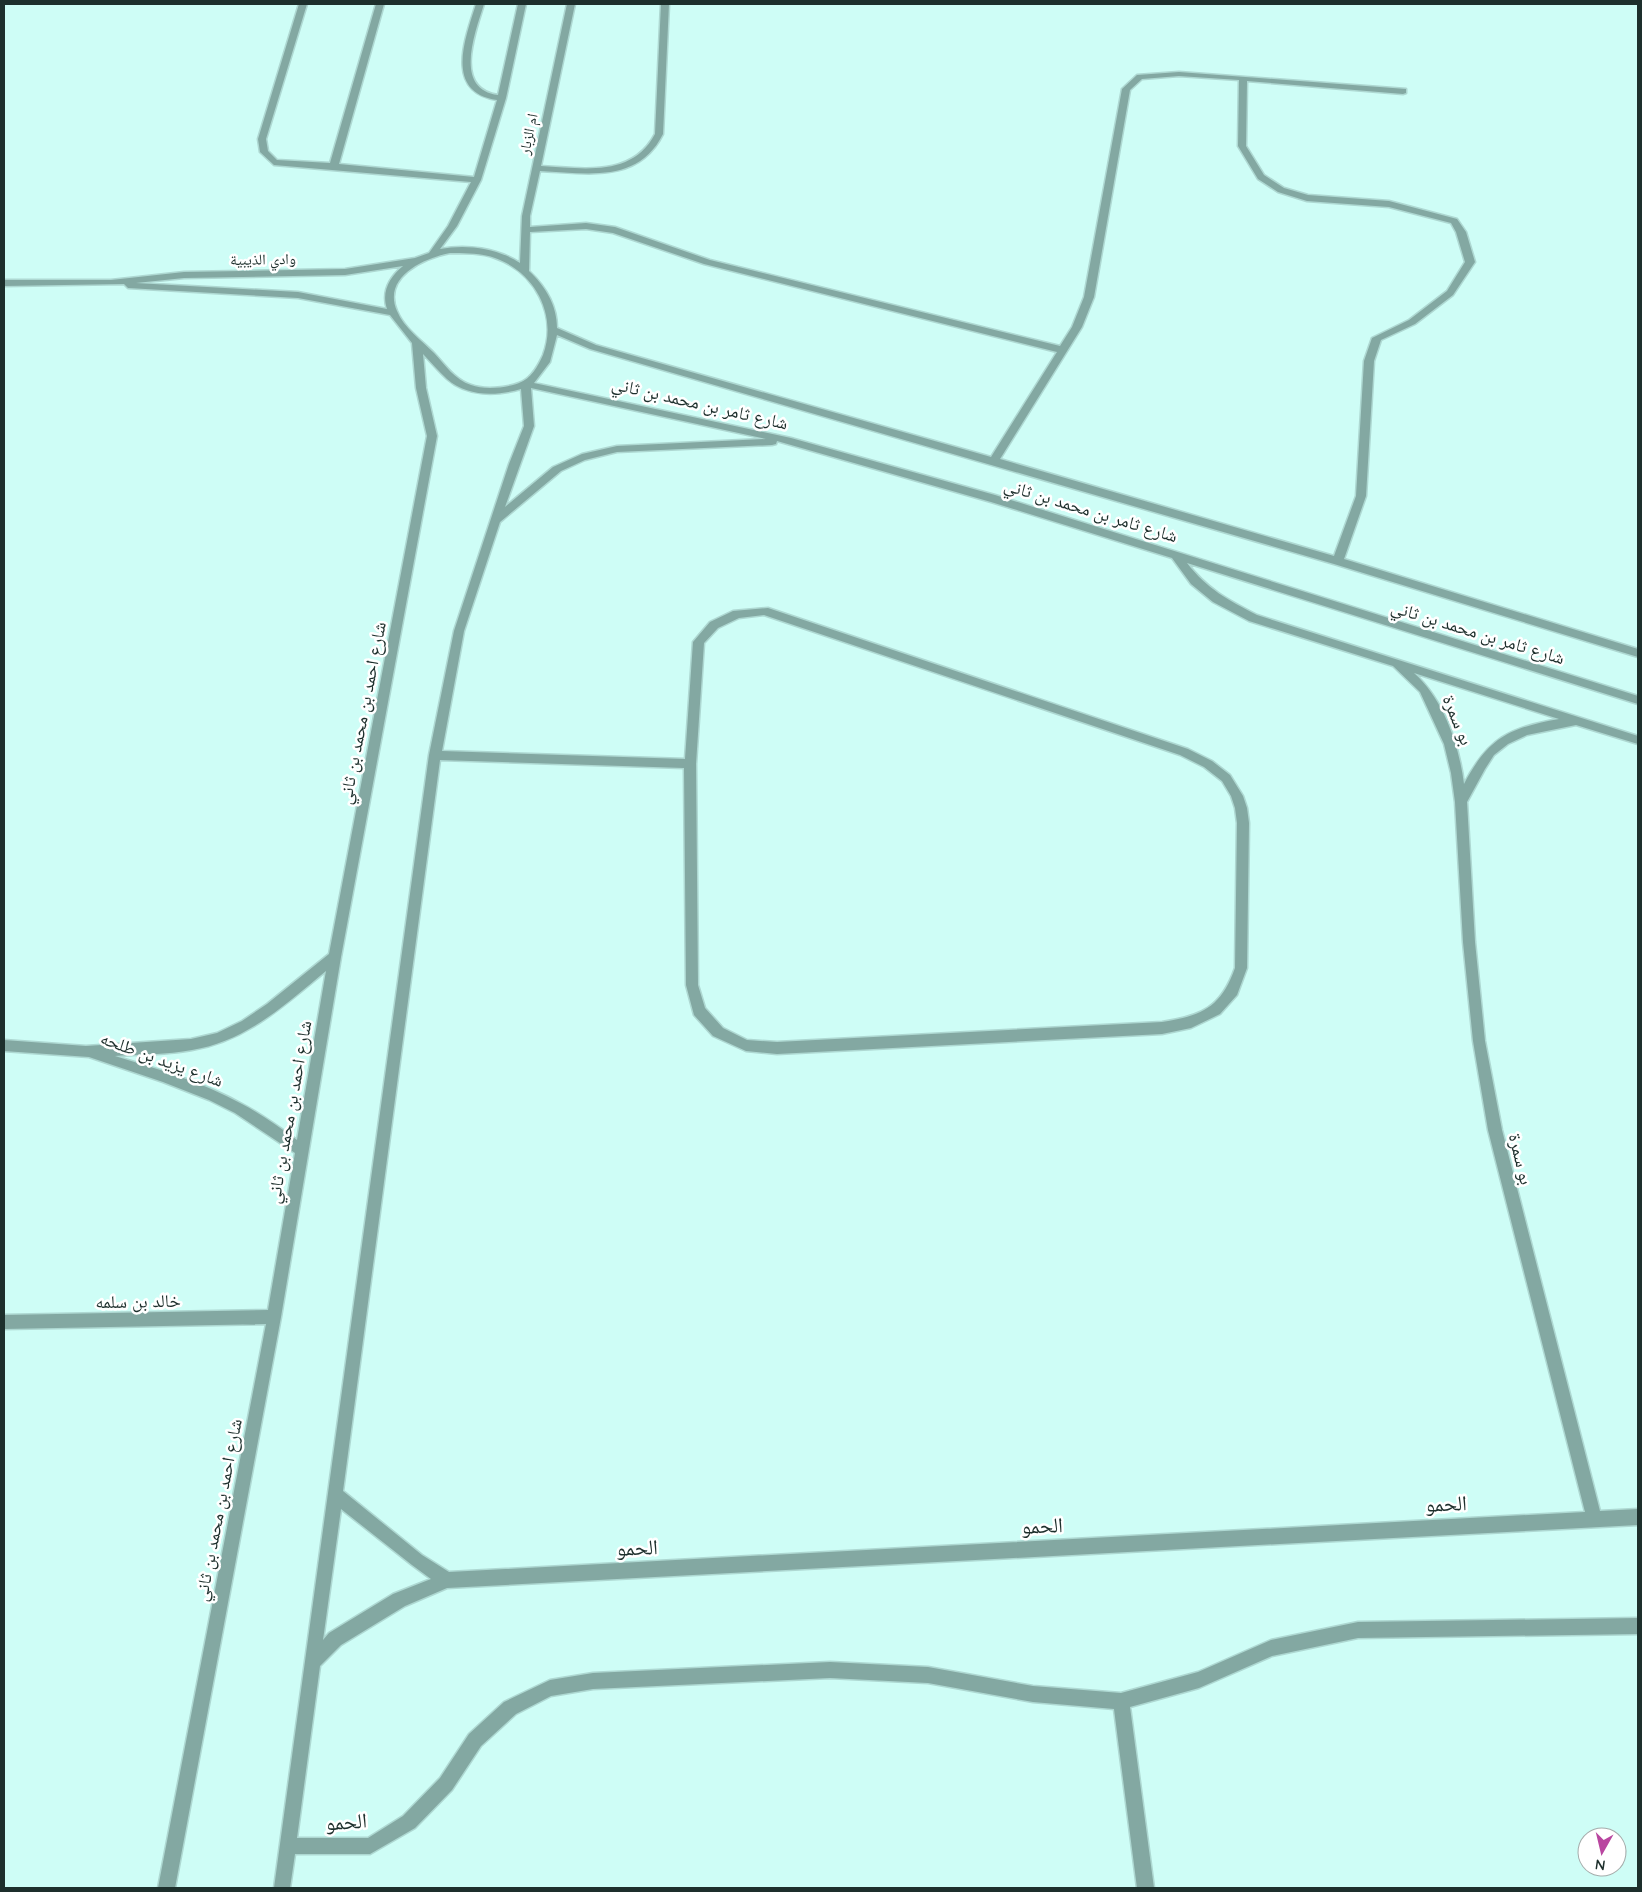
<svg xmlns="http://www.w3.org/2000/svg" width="1642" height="1892" font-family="Quicksand,'Noto Naskh Arabic',sans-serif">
<rect width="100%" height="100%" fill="#cefdf6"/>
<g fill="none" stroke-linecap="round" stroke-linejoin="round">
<defs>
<path id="minor" d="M 299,4 L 307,4 L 266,139 L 268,151 L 277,160 L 330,163 L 376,4 L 384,4 L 339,164 L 474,177 L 497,100 C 444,92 465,39 476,4 L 484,4 C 475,33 453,89 498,95 L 518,4 L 526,4 L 506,98 L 481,180 L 457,226 L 440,249 C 467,244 497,248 520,263 L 522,216 L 567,4 L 575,4 L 541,166 C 582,168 632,178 655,134 L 661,4 L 669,4 L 663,134 C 638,184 587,173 540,171 L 530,216 L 530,227 L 586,223 L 615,227 L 710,260 L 1060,346 L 1072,327 L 1084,297 L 1122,89 L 1137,75 L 1179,72 L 1406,89 L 1406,93 L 1403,94 L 1247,81 L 1246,146 L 1264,175 L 1284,188 L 1308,195 L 1389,201 L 1457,219 L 1466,232 L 1475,262 L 1453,295 L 1415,324 L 1381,340 L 1374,361 L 1366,496 L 1344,559 L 1638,649 L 1638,657 L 1334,564 L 590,349 L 557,335 L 550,362 L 534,383 L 791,438 L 995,495 L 1638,696 L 1638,704 L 1187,563 C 1207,589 1228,600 1257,615 L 1638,736 L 1638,744 L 1576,725 L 1527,735 L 1508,744 L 1494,755 L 1485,769 L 1467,802 L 1475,942 L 1485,1041 L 1502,1130 L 1600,1511 L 1638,1509 L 1638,1525 L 447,1588 L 405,1606 L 341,1645 L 320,1666 L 297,1838 L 368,1838 L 403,1816 L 440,1778 L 469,1734 L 504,1702 L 550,1680 L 593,1673 L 830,1662 L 928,1667 L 1033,1686 L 1121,1693 L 1198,1672 L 1271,1640 L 1358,1622 L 1638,1618 L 1638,1634 L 1358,1638 L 1272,1656 L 1199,1688 L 1130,1707 L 1154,1888 L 1137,1888 L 1114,1709 L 1033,1702 L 928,1683 L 830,1678 L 593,1689 L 551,1696 L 516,1714 L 481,1746 L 452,1790 L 415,1828 L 370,1854 L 295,1854 L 290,1888 L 274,1888 L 429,755 L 454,631 L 509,464 L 524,426 L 521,389 C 497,396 467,397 447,379 C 438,371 431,362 423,354 L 426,388 L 437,436 L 341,957 L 281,1317 L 175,1888 L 158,1888 L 266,1324 L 4,1329 L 4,1315 L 268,1310 L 295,1153 L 235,1113 L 209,1100 L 163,1082 L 89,1057 L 4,1051 L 4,1040 L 86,1046 L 191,1039 L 217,1033 L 242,1021 L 267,1004 L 329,954 L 427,436 L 416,388 L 412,343 L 390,315 L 298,298 L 128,288 L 124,284 L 4,286 L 4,280 L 111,280 L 184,272 L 345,269 L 415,258 L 429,253 L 448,226 L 471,182 L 274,165 L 260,152 L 258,139 ZM 1179,76 L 1239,80 L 1238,146 L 1258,179 L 1278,192 L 1307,201 L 1389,207 L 1451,223 L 1456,232 L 1465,262 L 1447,291 L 1409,320 L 1372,338 L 1364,361 L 1356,496 L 1334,556 L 1000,459 L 1082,327 L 1094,297 L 1130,90 L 1142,79 ZM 586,229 L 613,233 L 704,264 L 1057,352 L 991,457 L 596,345 L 557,328 C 557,305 545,286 529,271 L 530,232 ZM 450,253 C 465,253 481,253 495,258 C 535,272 558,315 543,355 C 538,366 531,379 519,383 C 506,388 484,390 471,385 C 455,380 445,365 434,353 C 421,340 404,328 397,311 C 382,277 424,258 450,253 ZM 403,266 C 390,277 381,291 387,309 L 298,292 L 136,283 L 184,278 L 345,275 ZM 531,388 L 766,439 L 617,446 L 582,454 L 553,467 L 505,507 L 534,426 ZM 777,441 L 991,502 L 1172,558 L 1191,584 L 1213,602 L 1249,621 L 1393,666 L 1420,692 L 1444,744 L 1451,773 L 1455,802 L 1463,942 L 1473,1041 L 1488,1130 L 1585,1512 L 449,1572 L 422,1555 L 343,1491 L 440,760 L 684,768 L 686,985 L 694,1015 L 713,1036 L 746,1051 L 777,1054 L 1162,1034 L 1191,1028 L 1220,1014 L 1237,995 L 1247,968 L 1249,823 L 1247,808 L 1243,796 L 1230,775 L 1212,761 L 1188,749 L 768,608 L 733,611 L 710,622 L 693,642 L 685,759 L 442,751 L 464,631 L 500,522 L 561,471 L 585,460 L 617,452 L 772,445 L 776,444 ZM 764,615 L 1180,755 L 1204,767 L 1222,781 L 1231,796 L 1235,808 L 1237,823 L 1235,968 C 1221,1008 1201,1016 1162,1022 L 777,1042 L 747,1040 L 723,1028 L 705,1008 L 698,985 L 696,764 L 704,643 L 718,628 L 739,618 ZM 1414,673 L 1559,719 C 1509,728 1488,738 1464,784 C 1459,745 1444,700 1414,673 ZM 326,971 L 297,1140 C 279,1127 261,1114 242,1104 C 202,1082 158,1069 115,1056 C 140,1054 167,1055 192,1050 C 246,1041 285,1005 326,971 ZM 341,1509 L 412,1565 L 431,1579 L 393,1594 L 329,1633 L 323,1640 Z"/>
</defs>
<!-- minor casing -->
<use href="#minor" stroke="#aed8d2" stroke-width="3"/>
<!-- minor -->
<use href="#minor" fill="#83a8a2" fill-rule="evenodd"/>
</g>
<g text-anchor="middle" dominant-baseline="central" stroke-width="5" stroke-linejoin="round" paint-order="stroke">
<!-- far-street labels -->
<g font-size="15" fill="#1d2f2c" stroke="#fff">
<text transform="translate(528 134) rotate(-78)">ام الزبار</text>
<text transform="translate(263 259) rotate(-1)">وادي الذيبية</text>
</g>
<!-- street labels -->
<g font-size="18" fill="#1d2f2c" stroke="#fff">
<text transform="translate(700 403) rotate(13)">شارع ثامر بن محمد بن ثاني</text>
<text transform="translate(1091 510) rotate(17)">شارع ثامر بن محمد بن ثاني</text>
<text transform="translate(1478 632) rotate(17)">شارع ثامر بن محمد بن ثاني</text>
<text transform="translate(362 713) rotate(-79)">شارع احمد بن محمد بن ثاني</text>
<text transform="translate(1458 720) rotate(68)">بو سمرة</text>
<text transform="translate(162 1059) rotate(20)">شارع يزيد بن طلحه</text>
<text transform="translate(289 1112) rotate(-80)">شارع احمد بن محمد بن ثاني</text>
<text transform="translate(1521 1159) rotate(76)">بو سمرة</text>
<text transform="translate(138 1301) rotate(-1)">خالد بن سلمه</text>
<text transform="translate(218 1510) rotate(-79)">شارع احمد بن محمد بن ثاني</text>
</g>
<!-- near-street labels -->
<g font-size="21" fill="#1d2f2c" stroke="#fff">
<text transform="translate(1446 1503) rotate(-3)">الحمو</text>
<text transform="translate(1042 1525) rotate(-3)">الحمو</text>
<text transform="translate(637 1547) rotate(-3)">الحمو</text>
<text transform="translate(346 1821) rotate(-4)">الحمو</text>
</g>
</g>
<!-- border -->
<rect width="1642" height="1892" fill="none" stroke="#1d2f2c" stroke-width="10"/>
<!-- north arrow -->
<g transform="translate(1602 1852) rotate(188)"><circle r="24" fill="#ffffff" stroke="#a5acab"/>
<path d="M0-4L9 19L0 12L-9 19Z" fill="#b946a0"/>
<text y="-8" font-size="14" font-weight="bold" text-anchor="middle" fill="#1d2f2c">N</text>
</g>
</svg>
